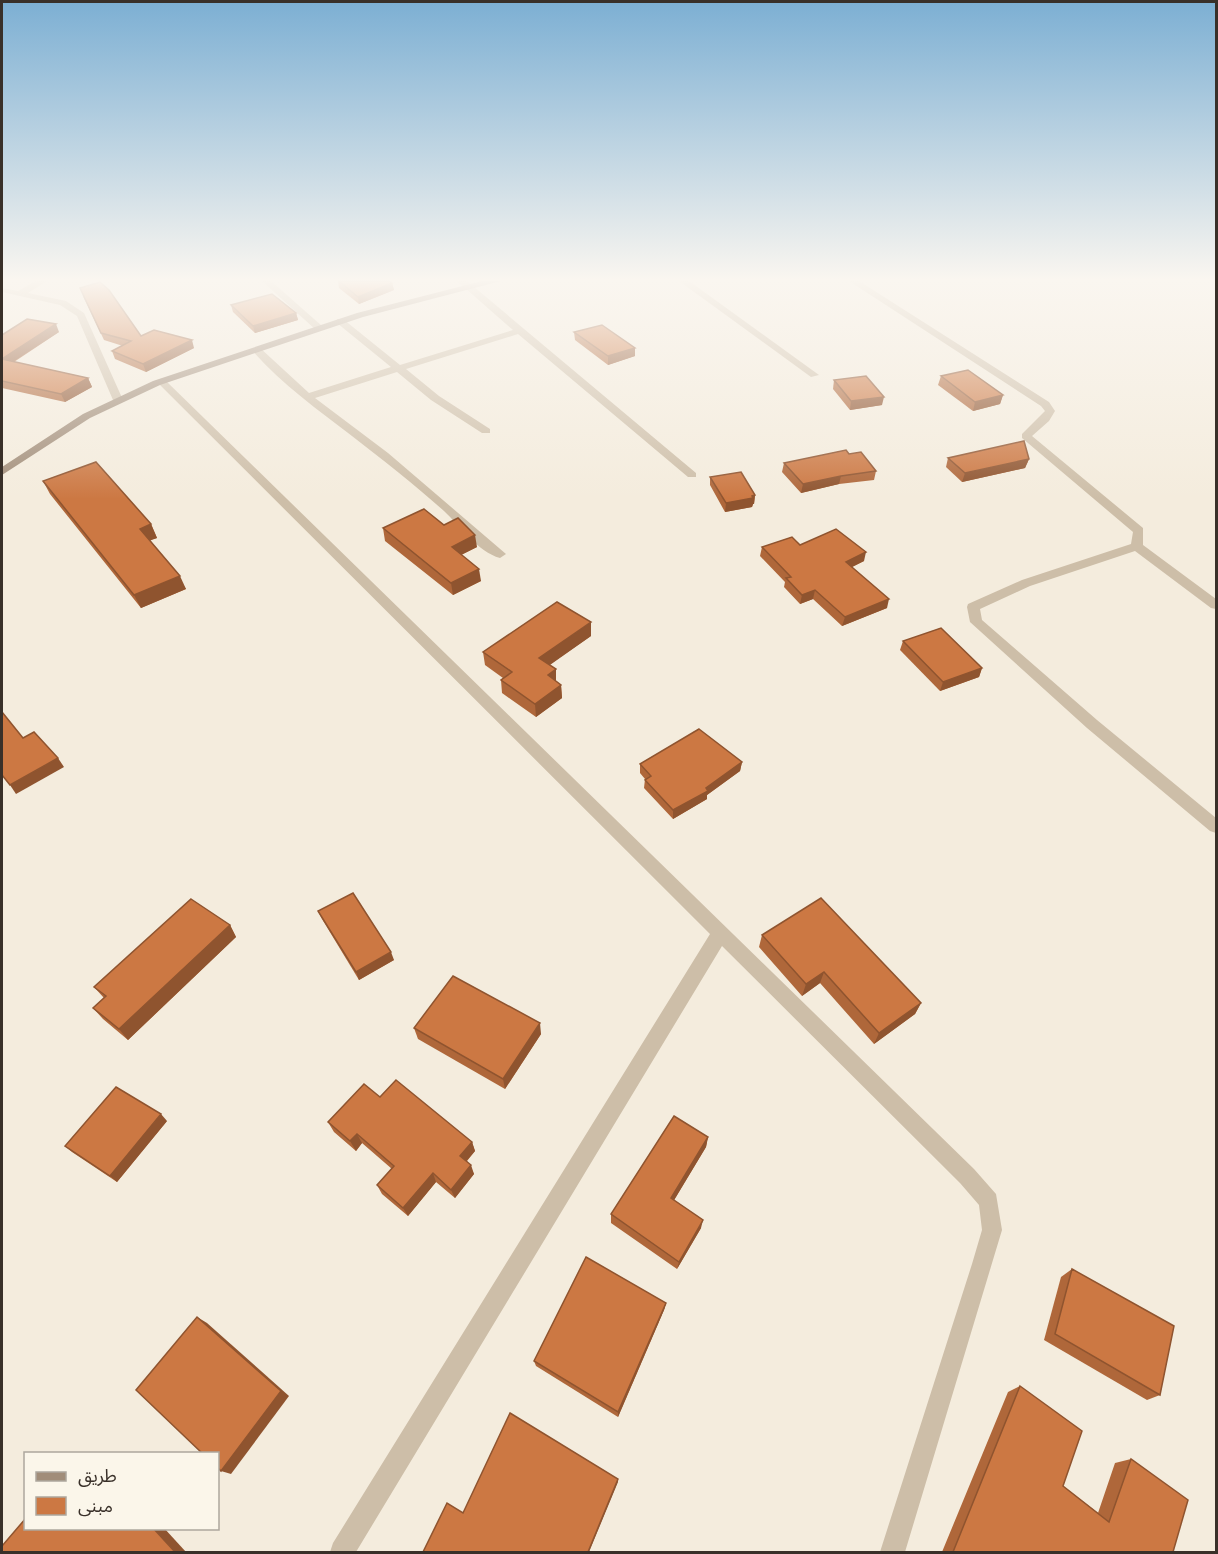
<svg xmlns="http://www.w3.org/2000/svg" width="1218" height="1554" font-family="Overpass,'Noto Sans Arabic',sans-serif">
<rect width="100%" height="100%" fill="#f4ecdd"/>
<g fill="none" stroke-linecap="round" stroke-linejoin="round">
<!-- street -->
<g fill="#cdbea8" fill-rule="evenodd">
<path d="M 36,281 L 47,281 L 28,293 L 66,301 L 84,313 L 123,400 L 122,402 L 113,400 L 77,316 L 60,305 L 2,292 L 2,288 L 18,291 Z"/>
<path d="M 262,281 L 271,281 L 322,326 L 322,330 L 316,330 Z"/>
<path d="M 457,281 L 467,281 L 696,473 L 696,477 L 688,477 L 518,334 L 406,369 L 439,396 L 490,429 L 490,433 L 482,433 L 431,400 L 397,372 L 315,398 L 388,453 L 506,554 L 500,558 C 478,552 460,526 444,511 C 415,485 383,460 352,436 C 317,409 280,383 251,349 L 259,347 L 309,393 L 391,367 L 337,323 L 337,319 L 343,319 L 400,365 L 513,330 Z"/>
<path d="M 679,281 L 689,281 L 819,375 L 811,377 Z"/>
<path d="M 849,281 L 859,281 L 1049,402 L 1055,411 L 1049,421 L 1032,436 L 1143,528 L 1143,545 L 1216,599 L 1216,609 L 1211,608 L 1135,551 L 1030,586 L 980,609 L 982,620 L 1097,720 L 1216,818 L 1216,833 L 1210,831 L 1087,728 L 970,622 L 967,607 L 968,604 L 1022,580 L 1131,544 L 1133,532 L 1022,438 L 1022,434 L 1045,411 L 1041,406 Z"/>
<path d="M 162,379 L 165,380 L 974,1169 L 996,1194 L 1002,1230 L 905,1552 L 880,1552 L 972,1264 L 982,1230 L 979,1205 L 960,1183 L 722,946 L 356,1552 L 330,1552 L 333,1543 L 710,934 L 159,384 L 157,382 Z"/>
</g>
<!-- secondary -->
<path fill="#a18d79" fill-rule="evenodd" d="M 482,281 L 501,281 L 363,317 L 160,385 L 90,418 L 2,475 L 2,467 L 83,414 L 153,381 L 357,313 Z"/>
</g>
<!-- wall -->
<g fill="#af673a">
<path d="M 338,281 L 389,281 L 392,283 L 394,290 L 359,304 L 339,288 Z"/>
<path d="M 83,296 L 141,336 L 194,348 L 146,372 L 115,359 L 112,351 L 123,346 L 104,340 Z"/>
<path d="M 231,305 L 296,313 L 298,320 L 255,333 L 233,312 Z"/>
<path d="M 59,332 L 14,362 L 88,378 L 92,387 L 65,402 L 2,388 L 2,335 Z"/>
<path d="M 574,332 L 635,348 L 635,356 L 608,365 L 575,340 Z"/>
<path d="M 941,376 L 1003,395 L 1000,404 L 973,411 L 938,385 Z"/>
<path d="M 834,380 L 882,405 L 850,410 L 833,389 Z"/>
<path d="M 948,458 L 1029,459 L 1025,468 L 962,482 L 946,467 Z"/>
<path d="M 784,463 L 876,471 L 874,480 L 839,484 L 801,493 L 782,472 Z"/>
<path d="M 710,477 L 755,495 L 754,504 L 753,504 L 752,507 L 725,512 L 710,485 Z"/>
<path d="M 43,481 L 151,524 L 157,538 L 150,540 L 186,589 L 141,608 L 50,494 Z"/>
<path d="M 444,525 L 477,547 L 461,555 L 481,581 L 453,595 L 385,541 L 383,528 Z"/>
<path d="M 800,545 L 864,561 L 852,567 L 887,608 L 842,626 L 813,599 L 800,604 L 784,587 L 785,582 L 760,556 L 762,547 Z"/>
<path d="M 591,636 L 549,665 L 556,681 L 561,685 L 562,698 L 536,717 L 502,693 L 501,680 L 503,678 L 485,665 L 483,652 Z"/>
<path d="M 903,641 L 982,668 L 979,677 L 940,691 L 900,650 Z"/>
<path d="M 742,762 L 740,771 L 707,795 L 707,799 L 673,819 L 644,788 L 645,779 L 640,773 L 640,764 Z"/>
<path d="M 318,911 L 394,960 L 359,980 L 322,919 Z"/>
<path d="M 230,925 L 236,937 L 128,1040 L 103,1019 L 93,1008 L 104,998 L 94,987 Z"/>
<path d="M 762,935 L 921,1003 L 915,1014 L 874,1044 L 820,983 L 802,996 L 759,947 Z"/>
<path d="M 414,1028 L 541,1034 L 505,1089 L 418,1039 Z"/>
<path d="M 380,1097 L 472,1142 L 475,1151 L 467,1161 L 474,1174 L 455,1198 L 436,1182 L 408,1216 L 382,1194 L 377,1185 L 392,1169 L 362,1143 L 356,1151 L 334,1132 L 328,1122 Z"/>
<path d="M 167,1121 L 117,1182 L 72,1152 L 65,1146 Z"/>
<path d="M 708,1137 L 706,1147 L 674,1200 L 701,1228 L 677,1269 L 611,1223 L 611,1214 Z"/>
<path d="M 1072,1269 L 1160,1395 L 1147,1400 L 1044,1340 L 1061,1277 Z"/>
<path d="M 666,1303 L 664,1310 L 618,1417 L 536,1366 L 534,1361 Z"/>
<path d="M 1020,1386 L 1063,1486 L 1098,1513 L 1115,1463 L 1131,1459 L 1173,1552 L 942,1552 L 1008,1392 Z"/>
</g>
<!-- shaded-wall -->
<g fill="#8f542f">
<path d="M 392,283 L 394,290 L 359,304 L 358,297 Z"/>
<path d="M 296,313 L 298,320 L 255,333 L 253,326 Z"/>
<path d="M 56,324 L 59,332 L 5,367 L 2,359 Z"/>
<path d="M 192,340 L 194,348 L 146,372 L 143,364 Z"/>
<path d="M 635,348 L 635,356 L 608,365 L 608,356 Z"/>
<path d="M 88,378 L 92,387 L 65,402 L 61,394 Z"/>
<path d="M 1003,395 L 1000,404 L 973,411 L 975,402 Z"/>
<path d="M 884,397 L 882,405 L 850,410 L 851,401 Z"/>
<path d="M 1029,459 L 1025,468 L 962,482 L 965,473 Z"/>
<path d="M 841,476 L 839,484 L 801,493 L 803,484 Z"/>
<path d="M 755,495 L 754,504 L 753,504 L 752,507 L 725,512 L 726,503 Z"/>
<path d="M 151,524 L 157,538 L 146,542 L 140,529 Z"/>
<path d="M 475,535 L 477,547 L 453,559 L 452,547 Z"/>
<path d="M 866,552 L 864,561 L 844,571 L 846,562 Z"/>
<path d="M 479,569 L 481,581 L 453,595 L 451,583 Z"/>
<path d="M 180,576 L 186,589 L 141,608 L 134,595 Z"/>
<path d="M 815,590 L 813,599 L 800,604 L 802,595 Z"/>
<path d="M 889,599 L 887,608 L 842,626 L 845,617 Z"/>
<path d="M 591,622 L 591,636 L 540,672 L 539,658 Z"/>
<path d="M 982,668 L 979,677 L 940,691 L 943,682 Z"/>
<path d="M 556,669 L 556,683 L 548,675 Z"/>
<path d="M 561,685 L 562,698 L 536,717 L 535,704 Z"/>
<path d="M 58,758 L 64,767 L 16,794 L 10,785 Z"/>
<path d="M 742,762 L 740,771 L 707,795 L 707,799 L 673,819 L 673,810 Z"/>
<path d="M 230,925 L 236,937 L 128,1040 L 119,1029 Z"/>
<path d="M 391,952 L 394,960 L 359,980 L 356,972 Z"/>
<path d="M 824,972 L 820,983 L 802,996 L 806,984 Z"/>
<path d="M 921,1003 L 915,1014 L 874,1044 L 879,1033 Z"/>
<path d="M 540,1023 L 541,1034 L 505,1089 L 503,1079 Z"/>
<path d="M 161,1114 L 167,1121 L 117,1182 L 110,1176 Z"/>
<path d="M 357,1134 L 362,1143 L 356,1151 L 350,1141 Z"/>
<path d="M 708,1137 L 706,1147 L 670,1207 L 671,1198 Z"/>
<path d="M 472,1142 L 475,1151 L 463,1165 L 460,1156 Z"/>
<path d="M 471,1165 L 474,1174 L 455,1198 L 451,1190 Z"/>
<path d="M 433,1173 L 436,1182 L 408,1216 L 403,1208 Z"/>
<path d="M 703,1220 L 701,1228 L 677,1269 L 679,1262 Z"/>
<path d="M 666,1303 L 664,1310 L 618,1417 L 618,1412 Z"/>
<path d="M 197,1317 L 207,1323 L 289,1396 L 231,1474 L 221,1471 Z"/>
<path d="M 618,1479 L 618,1482 L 589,1552 L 588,1552 Z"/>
<path d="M 153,1528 L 164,1528 L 186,1552 L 175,1552 Z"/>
</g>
<!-- building -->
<g fill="#cc7843" stroke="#8f542f" stroke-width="1.5">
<path d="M 339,281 L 389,281 L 392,283 L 358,297 Z"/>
<path d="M 100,282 L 109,290 L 141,336 L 154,330 L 192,340 L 143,364 L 112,351 L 131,341 L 101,333 L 80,288 Z"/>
<path d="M 272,294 L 296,313 L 253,326 L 231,305 Z"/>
<path d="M 27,319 L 56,324 L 2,359 L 2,335 Z"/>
<path d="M 602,325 L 635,348 L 608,356 L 574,332 Z"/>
<path d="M 2,359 L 88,378 L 61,394 L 2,381 Z"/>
<path d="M 968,370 L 1003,395 L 975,402 L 941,376 Z"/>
<path d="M 866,376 L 884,397 L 851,401 L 834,380 Z"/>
<path d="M 1024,441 L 1029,459 L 965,473 L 948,458 Z"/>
<path d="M 846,450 L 849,454 L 861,452 L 876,471 L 841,476 L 803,484 L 784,463 Z"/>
<path d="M 96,462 L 151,524 L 140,529 L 180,576 L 134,595 L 43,481 Z"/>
<path d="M 741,472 L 755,495 L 752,496 L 753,498 L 726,503 L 710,477 Z"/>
<path d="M 424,509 L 444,525 L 458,518 L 475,535 L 452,547 L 479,569 L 451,583 L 383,528 Z"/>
<path d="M 836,529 L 866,552 L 846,562 L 889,599 L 845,617 L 815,590 L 802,595 L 786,578 L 791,577 L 762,547 L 792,537 L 800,545 Z"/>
<path d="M 557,602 L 591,622 L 539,658 L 556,669 L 548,675 L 561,685 L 535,704 L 501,680 L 512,672 L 483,652 Z"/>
<path d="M 941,628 L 982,668 L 943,682 L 903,641 Z"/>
<path d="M 2,712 L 23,738 L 34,732 L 58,758 L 10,785 L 2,775 Z"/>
<path d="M 699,729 L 742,762 L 706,788 L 708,791 L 673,810 L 645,780 L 651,776 L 640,764 Z"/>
<path d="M 353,893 L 391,952 L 356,972 L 318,911 Z"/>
<path d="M 821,898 L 921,1003 L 879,1033 L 824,972 L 806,984 L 762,935 Z"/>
<path d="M 191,899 L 230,925 L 119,1029 L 93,1008 L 106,996 L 94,987 Z"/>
<path d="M 453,976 L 540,1023 L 503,1079 L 414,1028 Z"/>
<path d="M 396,1080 L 472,1142 L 460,1156 L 471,1165 L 451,1190 L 433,1173 L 403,1208 L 377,1185 L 394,1166 L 357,1134 L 350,1141 L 328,1122 L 364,1084 L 380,1097 Z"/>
<path d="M 116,1087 L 161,1114 L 110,1176 L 65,1146 Z"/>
<path d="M 674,1116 L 708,1137 L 671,1198 L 703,1220 L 679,1262 L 611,1214 Z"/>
<path d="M 586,1257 L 666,1303 L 618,1412 L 534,1361 Z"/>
<path d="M 1072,1269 L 1174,1326 L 1160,1395 L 1055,1334 Z"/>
<path d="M 197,1317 L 281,1391 L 221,1471 L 218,1468 L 218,1454 L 203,1454 L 136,1390 Z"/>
<path d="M 1020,1386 L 1082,1431 L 1063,1486 L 1109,1522 L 1131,1459 L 1188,1500 L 1173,1552 L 953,1552 Z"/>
<path d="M 510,1413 L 618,1479 L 588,1552 L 423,1552 L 447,1503 L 463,1513 Z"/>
<path d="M 26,1518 L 26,1528 L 153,1528 L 175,1552 L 2,1552 L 2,1546 Z"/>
</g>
<!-- sky -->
<linearGradient id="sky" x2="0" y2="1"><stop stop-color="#7cafd3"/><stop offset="0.56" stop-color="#faf6f0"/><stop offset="1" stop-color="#faf6f0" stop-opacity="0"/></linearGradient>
<rect width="1218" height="499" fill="url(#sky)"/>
<!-- border -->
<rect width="1218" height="1554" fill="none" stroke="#393029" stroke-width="6"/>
<!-- legend -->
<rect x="24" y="1452" width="195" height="78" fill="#fbf6ea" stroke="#ada79d" stroke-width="1.5"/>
<rect x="36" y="1472" width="30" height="9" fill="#a18d79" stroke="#ada79d" stroke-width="1.5"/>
<text x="78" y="1482" font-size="18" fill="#393029">طريق</text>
<rect x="36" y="1497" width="30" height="18" fill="#cc7843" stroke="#ada79d" stroke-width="1.5"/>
<text x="78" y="1512" font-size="18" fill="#393029">مبنى</text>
</svg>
